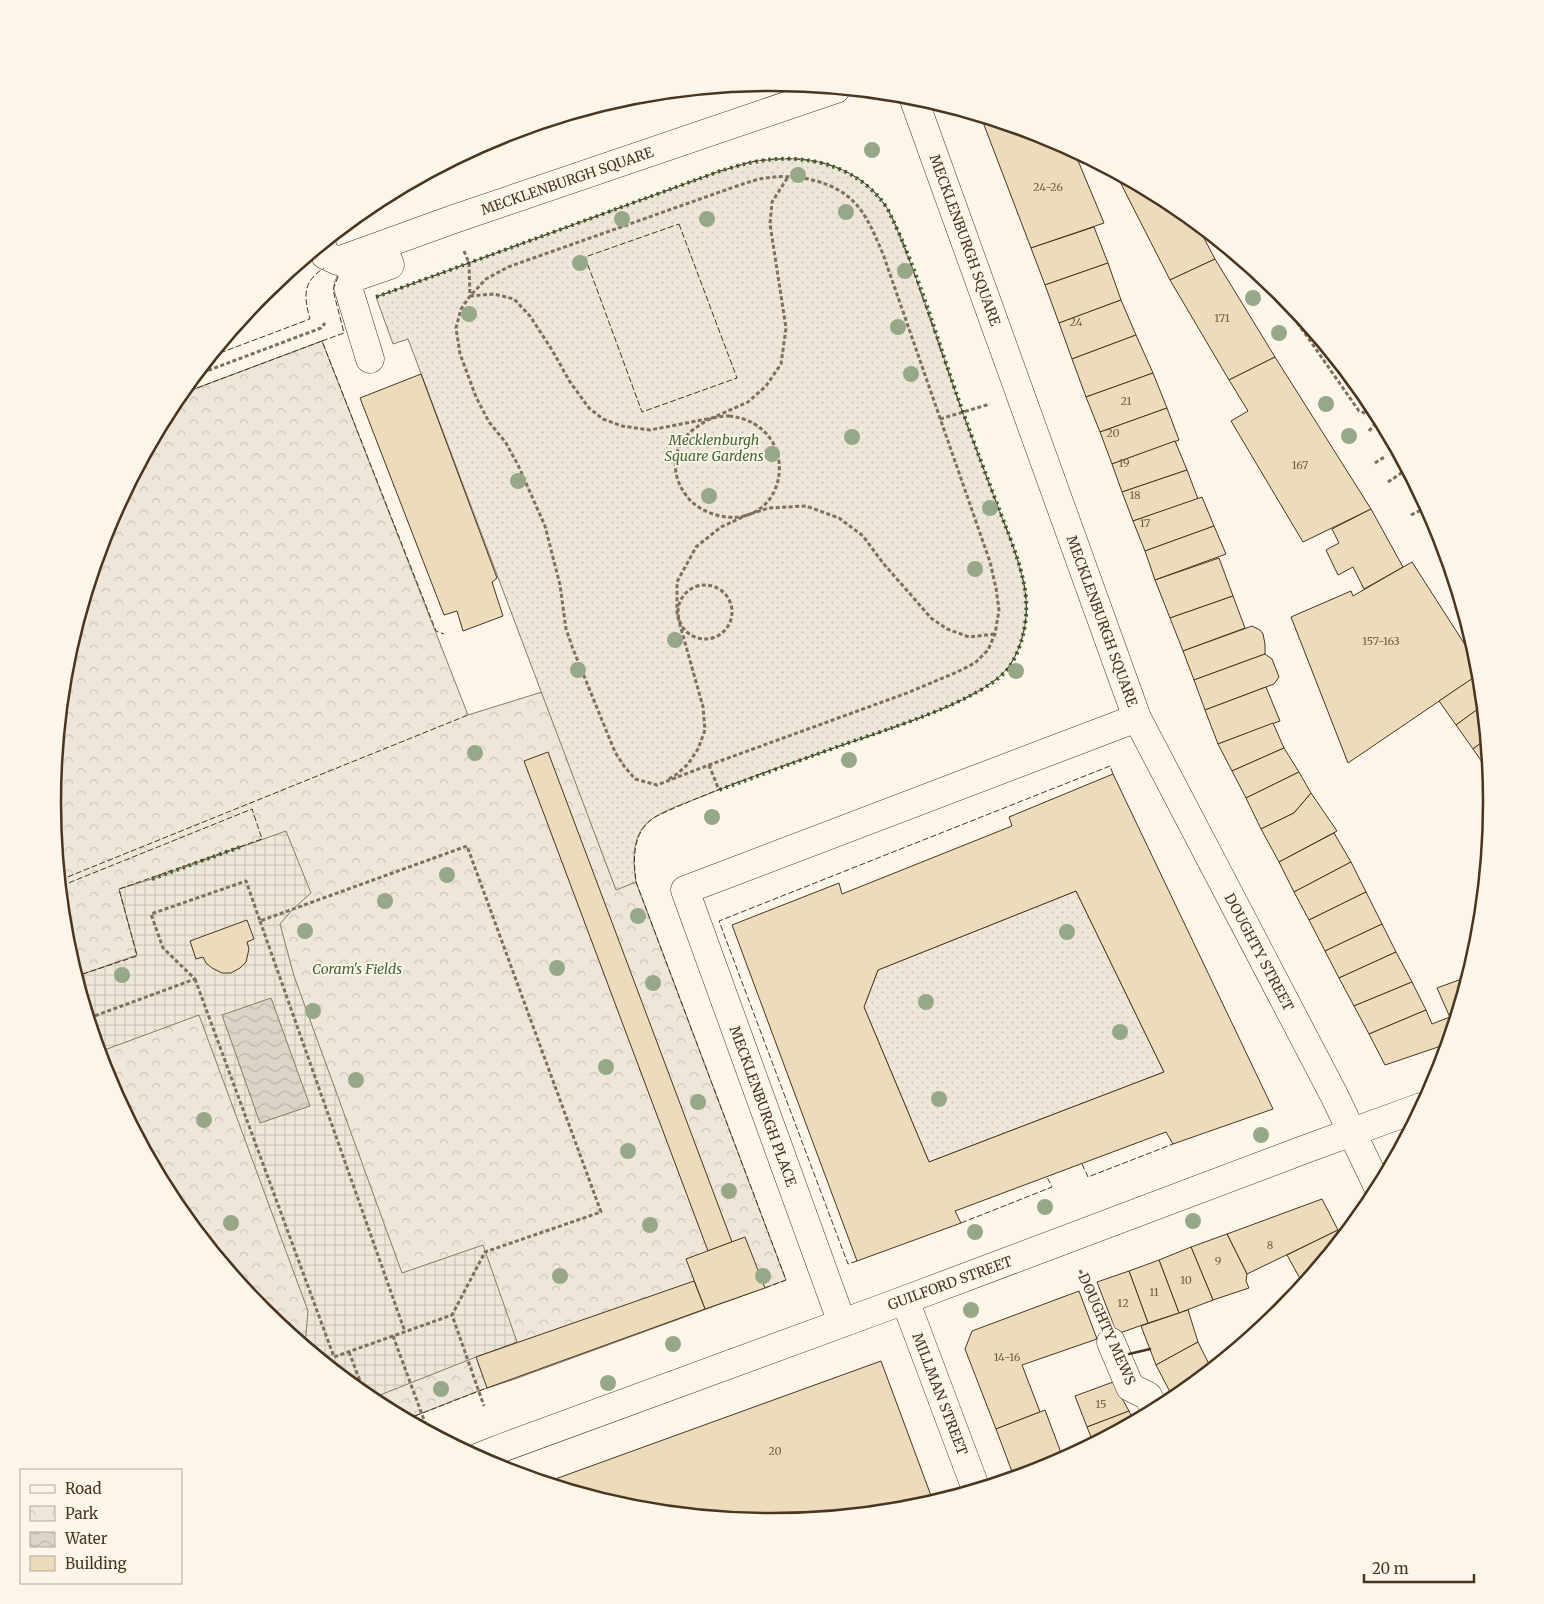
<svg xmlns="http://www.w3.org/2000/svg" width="1544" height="1604" font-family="Merriweather,serif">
<defs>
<pattern id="park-crowns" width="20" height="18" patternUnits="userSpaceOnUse" patternTransform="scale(1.25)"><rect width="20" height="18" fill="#ede6d9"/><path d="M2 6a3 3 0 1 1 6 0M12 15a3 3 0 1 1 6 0" fill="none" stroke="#cdc6ba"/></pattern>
<pattern id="garden-dots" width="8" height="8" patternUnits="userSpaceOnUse" patternTransform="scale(1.25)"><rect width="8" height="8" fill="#ede6d9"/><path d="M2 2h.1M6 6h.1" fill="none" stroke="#cdc6ba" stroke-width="1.8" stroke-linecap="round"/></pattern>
<pattern id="plaza-grid" width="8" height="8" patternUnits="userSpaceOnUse" patternTransform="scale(1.25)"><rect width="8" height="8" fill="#ede7d9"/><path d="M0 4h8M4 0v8" fill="none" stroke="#cdc7ba"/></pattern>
<pattern id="water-waves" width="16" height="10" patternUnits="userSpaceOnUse" patternTransform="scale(1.25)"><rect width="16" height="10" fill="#dcd4c6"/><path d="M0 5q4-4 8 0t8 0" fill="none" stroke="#beb7aa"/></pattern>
</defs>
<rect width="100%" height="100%" fill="#fbf6e9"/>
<!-- park -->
<path fill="url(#park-crowns)" stroke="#887966" d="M 322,341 L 468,715 L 542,692 L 616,889 L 636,882 L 786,1280 L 515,1379 L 478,1391 L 407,1419 L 372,1400 L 263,1311 L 174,1201 L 107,1077 L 66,942 L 53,802 L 66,661 L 107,526 L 174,402 L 181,394 Z"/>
<!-- garden -->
<g fill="url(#garden-dots)" stroke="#887966">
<path d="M 783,159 C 791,159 801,158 809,160 C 842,164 876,185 891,215 C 896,226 900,238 905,250 C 927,302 943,357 962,411 C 974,443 986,475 998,507 C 1011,541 1032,588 1025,625 C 1023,639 1016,659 1007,669 C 979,700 920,717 883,731 C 824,752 764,771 706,795 C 689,802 662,810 648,822 C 631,837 633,862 636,882 L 616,890 L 408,339 L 393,344 L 376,297 L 720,171 L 755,161 Z"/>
<path d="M 1076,891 L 1164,1072 L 929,1162 L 864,1007 L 878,970 Z"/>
</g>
<!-- plaza -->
<path fill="url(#plaza-grid)" stroke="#887966" d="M 286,831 L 311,893 L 293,909 L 280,924 L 294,976 L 402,1273 L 483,1245 L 517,1342 L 476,1357 L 370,1399 L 305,1345 L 308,1311 L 199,1015 L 99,1052 L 77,976 L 137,955 L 119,889 L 152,879 Z"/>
<!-- water -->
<path fill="url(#water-waves)" stroke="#887966" d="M 271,998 L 310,1106 L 260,1123 L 222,1015 Z"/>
<!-- building -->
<g fill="#ecdcbc" stroke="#4a3520" fill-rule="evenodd">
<path d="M 981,117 L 1048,137 L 1074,151 L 1104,223 L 1031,248 Z"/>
<path d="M 1116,174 L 1172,204 L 1197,225 L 1215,259 L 1170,280 Z"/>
<path d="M 1094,227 L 1108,263 L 1045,285 L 1031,248 Z"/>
<path d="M 1215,259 L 1275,357 L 1229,380 L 1170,280 Z"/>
<path d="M 1108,263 L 1121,300 L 1059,323 L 1045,285 Z"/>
<path d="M 1121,300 L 1136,335 L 1072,359 L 1059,323 Z"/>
<path d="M 1136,335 L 1153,373 L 1086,397 L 1072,359 Z"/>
<path d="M 1275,357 L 1371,509 L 1303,542 L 1231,421 L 1248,411 L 1229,380 Z"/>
<path d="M 1153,373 L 1167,408 L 1100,432 L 1086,397 Z"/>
<path d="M 421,374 L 497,578 L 492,582 L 503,616 L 463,631 L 457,611 L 444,615 L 360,398 Z"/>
<path d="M 1167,408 L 1179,440 L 1112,464 L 1100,432 Z"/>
<path d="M 1175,441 L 1187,470 L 1122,492 L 1112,464 Z"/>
<path d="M 1187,470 L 1198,499 L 1133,521 L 1122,492 Z"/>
<path d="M 1202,497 L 1214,526 L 1145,551 L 1133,521 Z"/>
<path d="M 1371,509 L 1403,567 L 1364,589 L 1353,567 L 1338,575 L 1326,550 L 1339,543 L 1332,529 Z"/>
<path d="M 1214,526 L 1226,554 L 1155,580 L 1145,551 Z"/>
<path d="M 1219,558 L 1233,596 L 1170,618 L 1155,580 Z"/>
<path d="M 1412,562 L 1478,665 L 1479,674 L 1348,763 L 1291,617 L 1351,591 L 1353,596 Z"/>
<path d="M 1233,596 L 1245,628 L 1183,651 L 1170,618 Z"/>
<path d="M 1252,626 L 1260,630 L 1263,634 L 1265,644 L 1265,654 L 1194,680 L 1183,651 Z"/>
<path d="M 1265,654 L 1272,659 L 1279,677 L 1274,684 L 1205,710 L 1194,680 Z"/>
<path d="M 1479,674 L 1482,706 L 1456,725 L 1439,701 Z"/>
<path d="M 1266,687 L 1280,721 L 1218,744 L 1205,710 Z"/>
<path d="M 1482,706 L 1485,740 L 1473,749 L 1456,725 Z"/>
<path d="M 1273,723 L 1284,748 L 1232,771 L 1218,744 Z"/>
<path d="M 1485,740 L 1489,772 L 1473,749 Z"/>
<path d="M 1284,748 L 1299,772 L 1246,798 L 1232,771 Z"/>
<path d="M 548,752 L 732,1242 L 708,1251 L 524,761 Z"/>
<path d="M 1299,772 L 1311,793 L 1294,813 L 1261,829 L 1246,798 Z"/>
<path d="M 1113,774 L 1273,1109 L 1173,1144 L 1166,1132 L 955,1211 L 961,1223 L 857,1261 L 732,925 L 839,883 L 842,894 L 1012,826 L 1009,817 ZM 1076,891 L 1164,1072 L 929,1162 L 864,1007 L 878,970 Z"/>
<path d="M 1311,793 L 1337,831 L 1279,862 L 1261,829 L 1294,813 Z"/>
<path d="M 1334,833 L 1351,862 L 1294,892 L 1279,862 Z"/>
<path d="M 1351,862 L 1366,892 L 1309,920 L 1294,892 Z"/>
<path d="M 1366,892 L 1382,924 L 1325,951 L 1309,920 Z"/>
<path d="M 247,920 L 254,939 L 247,942 L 249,949 L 246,962 L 240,968 L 231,973 L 222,973 L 212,968 L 206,963 L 203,957 L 196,959 L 190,941 Z"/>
<path d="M 1382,924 L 1396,952 L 1339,978 L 1325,951 Z"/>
<path d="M 1396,952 L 1412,982 L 1354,1006 L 1339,978 Z"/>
<path d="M 1467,977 L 1453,1024 L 1437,988 Z"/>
<path d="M 1412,982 L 1426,1010 L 1369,1034 L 1354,1006 Z"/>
<path d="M 1426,1010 L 1432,1024 L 1450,1017 L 1453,1024 L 1447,1044 L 1385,1065 L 1369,1034 Z"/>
<path d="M 1322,1199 L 1338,1230 L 1247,1274 L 1227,1234 Z"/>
<path d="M 1338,1230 L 1341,1237 L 1303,1284 L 1287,1255 Z"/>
<path d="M 1227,1234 L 1247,1274 L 1246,1281 L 1249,1288 L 1213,1300 L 1191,1247 Z"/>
<path d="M 745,1237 L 765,1288 L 705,1309 L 686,1259 Z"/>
<path d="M 1191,1247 L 1213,1300 L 1179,1313 L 1159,1260 Z"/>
<path d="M 1159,1260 L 1179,1313 L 1148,1323 L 1129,1271 Z"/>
<path d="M 1129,1271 L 1148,1323 L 1117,1334 L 1097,1282 Z"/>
<path d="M 694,1281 L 705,1309 L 487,1388 L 476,1357 Z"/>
<path d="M 1079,1291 L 1097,1339 L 1022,1365 L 1040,1412 L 996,1429 L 965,1349 L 972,1331 Z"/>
<path d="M 1188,1310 L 1198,1342 L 1156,1365 L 1141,1326 Z"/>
<path d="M 1198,1342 L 1211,1368 L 1194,1382 L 1171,1394 L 1156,1365 Z"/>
<path d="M 881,1361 L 933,1501 L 912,1508 L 772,1521 L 631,1508 L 547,1482 Z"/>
<path d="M 1113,1382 L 1129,1411 L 1087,1427 L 1075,1396 Z"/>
<path d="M 1194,1382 L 1173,1399 L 1171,1394 Z"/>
<path d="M 1045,1410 L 1063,1458 L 1047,1467 L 1014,1477 L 996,1429 Z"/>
<path d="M 1129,1411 L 1134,1421 L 1093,1442 L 1087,1427 Z"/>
</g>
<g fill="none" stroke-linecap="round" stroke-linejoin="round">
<defs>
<g id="minor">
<path d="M 913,97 L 1137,718 L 1334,1095 L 1378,1187"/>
<path d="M 322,245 L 325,255 L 338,261 L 454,219 L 836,89"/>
<path d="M 370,359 L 348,287 L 351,280 L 358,276 L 390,265 L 383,246"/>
<path d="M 905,1300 L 976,1489"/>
<path d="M 842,1323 L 685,890 L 1137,718"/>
<path d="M 1111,1342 L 1130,1387 L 1148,1396 L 1155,1409"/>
</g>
<path id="major" d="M 479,1457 L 499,1449 L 905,1300 L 1303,1150 L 1421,1107"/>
</defs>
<!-- minor casing -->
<use href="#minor" stroke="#4a3520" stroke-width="29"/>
<!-- major casing -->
<use href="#major" stroke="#4a3520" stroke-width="29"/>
<!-- path -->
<g stroke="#7f6f5c" stroke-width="3" stroke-dasharray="4 2.5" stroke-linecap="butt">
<path d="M 464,251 L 469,263 L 470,296 L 461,309 L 456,328 L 460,354 L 476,397 L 489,422 L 506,443 L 518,465 L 545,526 L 560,585 L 566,629 L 573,649 L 615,752 L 624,766 L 635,779 L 657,785 L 709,765 L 907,693 L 957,672 L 975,663 L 988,650 L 995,634 L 999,610 L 996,588 L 990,562 L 883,254 C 876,238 870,222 860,209 C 839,180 793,172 760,179 C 751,181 743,184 734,187 L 508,267 L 486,279 L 470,296"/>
<path d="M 1266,281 L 1304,332 L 1359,411 L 1379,418"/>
<path d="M 470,296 L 494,294 L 514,299 L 530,316 L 552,350 L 570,382 L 589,408 L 603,419 L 622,426 L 650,430 L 712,418 L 748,402 L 766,386 L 781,364 L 786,328 L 770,224 L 772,202 L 788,177"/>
<path d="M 196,375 L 321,328 L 325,323"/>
<path d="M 729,416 C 802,424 791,524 726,517 C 712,515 698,509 689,499 C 670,477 670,447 694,429 C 700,425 706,420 713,418 C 718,417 724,416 729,416 Z"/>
<path d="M 940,419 L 990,404"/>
<path d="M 1369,431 L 1379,419"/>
<path d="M 1375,463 L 1386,456"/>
<path d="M 1388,482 L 1406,470"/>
<path d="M 1426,506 L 1431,516"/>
<path d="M 1411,515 L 1425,508"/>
<circle cx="705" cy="612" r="27"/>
<path d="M 709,765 L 719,790"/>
<path d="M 669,779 L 677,774 L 688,764 L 698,749 L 705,730 L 703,707 L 677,614 L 677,582 L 696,547 L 721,527 L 747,515 L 769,508 L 806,506 L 839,518 L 863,536 L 883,563 L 931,618 L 947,629 L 969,637 L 995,634"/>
<path d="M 260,921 L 405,1332"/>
<path d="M 195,979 L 334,1357 L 452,1315"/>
<path d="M 89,1018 L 195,979 L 163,948 L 151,914 L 246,881 L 260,921 L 467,846 L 601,1212 L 485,1252 L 452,1315 L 484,1406"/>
<path d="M 1080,1270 L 1098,1312"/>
<path d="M 393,1336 L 427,1428"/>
<path d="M 349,1352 L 365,1394"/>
</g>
<!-- minor -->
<use href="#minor" stroke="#fbf6e9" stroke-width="28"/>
<!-- major -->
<use href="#major" stroke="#fbf6e9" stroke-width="28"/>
<!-- hedge -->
<g stroke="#436837" stroke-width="4" stroke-dasharray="2.5 4" stroke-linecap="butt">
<path d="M 376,297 L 720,171 C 731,168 742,164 754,162 C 792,154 836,160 866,185 C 876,193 886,204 891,216 C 921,278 939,347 963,412 C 975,446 988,480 1001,514 C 1010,538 1021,564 1025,590 C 1029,615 1024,644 1010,666 C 988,699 884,730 845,744 C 803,759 761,775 719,790"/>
<path d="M 152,879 L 240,847"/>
</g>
<!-- fence -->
<g stroke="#4a3520" stroke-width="1" stroke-dasharray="6 2.5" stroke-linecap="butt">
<path d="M 531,127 L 532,130 L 584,111"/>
<path d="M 679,224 L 737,378 L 642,412 L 585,257 Z"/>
<path d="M 347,225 L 349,230"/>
<path d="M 376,297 L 720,171 C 732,168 744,163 756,161 C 794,155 836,160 867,185 C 876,193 885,203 890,214 C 902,236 911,264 919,288 C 934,330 948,372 963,413 C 975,447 988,480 1000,513 C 1010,537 1020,563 1025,589 C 1029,615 1024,643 1010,665 C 988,700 874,734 834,748 C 774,770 713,789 655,817 C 632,832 633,858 636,882 L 786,1280 L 765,1288"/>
<path d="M 322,341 L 344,333 L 333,290 L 339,274"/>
<path d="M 212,356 L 310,319 C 304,297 302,282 324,268"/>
<path d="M 181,394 L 322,341 L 436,631 L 444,634"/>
<path d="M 60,880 L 468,715"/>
<path d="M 61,886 L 252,809 L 262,839 L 119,889 L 137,956 L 77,976"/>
<path d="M 1082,1164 L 1088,1177 L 1173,1144"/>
<path d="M 961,1223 L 1052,1187 L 1047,1177"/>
<path d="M 857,1261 L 848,1264 L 719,921 L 1110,766 L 1113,774"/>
<path d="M 407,1419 L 487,1388"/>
</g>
<!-- wall -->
<path stroke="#4a3520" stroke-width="2.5" d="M 1129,1354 L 1150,1349"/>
</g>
<!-- trees -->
<g fill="#96a887">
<circle cx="872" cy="150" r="8"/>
<circle cx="798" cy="175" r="8"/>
<circle cx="846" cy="212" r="8"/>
<circle cx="622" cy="219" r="8"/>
<circle cx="707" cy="219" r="8"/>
<circle cx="580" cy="263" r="8"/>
<circle cx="905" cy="271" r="8"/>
<circle cx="1253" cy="298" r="8"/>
<circle cx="469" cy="314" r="8"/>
<circle cx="898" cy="327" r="8"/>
<circle cx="1279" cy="333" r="8"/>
<circle cx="911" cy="374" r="8"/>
<circle cx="1326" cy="404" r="8"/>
<circle cx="1349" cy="436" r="8"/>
<circle cx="852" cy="437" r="8"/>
<circle cx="772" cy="454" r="8"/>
<circle cx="518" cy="481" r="8"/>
<circle cx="709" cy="496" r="8"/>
<circle cx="990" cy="508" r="8"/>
<circle cx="975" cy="569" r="8"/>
<circle cx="675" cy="640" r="8"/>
<circle cx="578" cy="670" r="8"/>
<circle cx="1016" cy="671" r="8"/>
<circle cx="475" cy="753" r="8"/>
<circle cx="849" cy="760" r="8"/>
<circle cx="712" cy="817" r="8"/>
<circle cx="447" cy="875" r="8"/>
<circle cx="385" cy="901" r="8"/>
<circle cx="638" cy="916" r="8"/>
<circle cx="305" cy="931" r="8"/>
<circle cx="1067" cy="932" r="8"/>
<circle cx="557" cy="968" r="8"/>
<circle cx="122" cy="975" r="8"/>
<circle cx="653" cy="983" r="8"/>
<circle cx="926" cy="1002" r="8"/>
<circle cx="313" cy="1011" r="8"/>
<circle cx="1120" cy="1032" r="8"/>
<circle cx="606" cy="1067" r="8"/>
<circle cx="356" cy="1080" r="8"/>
<circle cx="939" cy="1099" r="8"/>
<circle cx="698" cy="1102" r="8"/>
<circle cx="204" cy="1120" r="8"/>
<circle cx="1261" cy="1135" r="8"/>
<circle cx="628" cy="1151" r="8"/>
<circle cx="729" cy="1191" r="8"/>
<circle cx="1045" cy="1207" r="8"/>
<circle cx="1193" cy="1221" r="8"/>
<circle cx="231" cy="1223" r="8"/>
<circle cx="650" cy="1225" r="8"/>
<circle cx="975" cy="1232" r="8"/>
<circle cx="560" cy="1276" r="8"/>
<circle cx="763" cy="1276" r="8"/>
<circle cx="971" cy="1310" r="8"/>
<circle cx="673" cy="1344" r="8"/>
<circle cx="608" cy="1383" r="8"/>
<circle cx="441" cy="1389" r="8"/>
</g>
<g text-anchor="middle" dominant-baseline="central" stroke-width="4" stroke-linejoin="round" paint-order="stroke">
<!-- number labels -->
<g font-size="11" fill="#725f47">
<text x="1048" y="187">24-26</text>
<text x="1222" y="318">171</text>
<text x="1076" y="322">24</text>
<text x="1126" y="401">21</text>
<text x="1113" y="433">20</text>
<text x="1124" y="463">19</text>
<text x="1300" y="465">167</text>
<text x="1135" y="495">18</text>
<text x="1145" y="523">17</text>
<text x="1381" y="641">157-163</text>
<text x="1270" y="1245">8</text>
<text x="1218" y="1261">9</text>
<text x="1186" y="1280">10</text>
<text x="1154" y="1292">11</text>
<text x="1123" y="1303">12</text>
<text x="1007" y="1357">14-16</text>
<text x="1101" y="1404">15</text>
<text x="775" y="1451">20</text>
</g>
<!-- street labels -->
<g font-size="14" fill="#4a3520" stroke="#fbf6e9">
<text transform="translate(567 181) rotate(-19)">MECKLENBURGH SQUARE</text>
<text transform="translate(965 240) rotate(70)">MECKLENBURGH SQUARE</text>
<text transform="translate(1102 621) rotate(70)">MECKLENBURGH SQUARE</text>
<text transform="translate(1259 952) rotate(62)">DOUGHTY STREET</text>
<text transform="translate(763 1106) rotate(70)">MECKLENBURGH PLACE</text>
<text transform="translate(950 1283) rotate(-20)">GUILFORD STREET</text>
<text transform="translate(1107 1329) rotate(66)">DOUGHTY MEWS</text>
<text transform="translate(940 1394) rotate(69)">MILLMAN STREET</text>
</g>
<!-- park labels -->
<g font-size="14" font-style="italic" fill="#436837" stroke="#fbf6e9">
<text x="714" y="440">Mecklenburgh<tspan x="714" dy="16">Square Gardens</tspan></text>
<text x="357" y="969">Coram's Fields</text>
</g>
</g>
<!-- crop -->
<path d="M0 0H1544V1604H0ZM61 802a711 711 0 1 1 1422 0a711 711 0 1 1-1422 0Z" fill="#fbf6e9" fill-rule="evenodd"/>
<path fill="none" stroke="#4a3520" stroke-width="2.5" d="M61 802a711 711 0 1 1 1422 0a711 711 0 1 1-1422 0Z"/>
<!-- legend -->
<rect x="20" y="1469" width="162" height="115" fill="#fbf6e9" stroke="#b4a999"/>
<rect x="30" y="1485" width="25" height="8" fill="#fbf6e9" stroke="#b4a999"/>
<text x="65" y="1494" font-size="15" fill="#4a3520">Road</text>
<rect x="30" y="1506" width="25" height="15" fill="url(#park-crowns)" stroke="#b4a999"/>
<text x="65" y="1519" font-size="15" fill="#4a3520">Park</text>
<rect x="30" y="1532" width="25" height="15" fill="url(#water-waves)" stroke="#b4a999"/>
<text x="65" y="1544" font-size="15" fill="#4a3520">Water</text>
<rect x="30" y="1556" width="25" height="15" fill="#ecdcbc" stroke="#b4a999"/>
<text x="65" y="1569" font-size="15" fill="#4a3520">Building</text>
<!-- scale -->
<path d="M1364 1574v8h110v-8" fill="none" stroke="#4a3520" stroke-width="2.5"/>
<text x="1372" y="1574" font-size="15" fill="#4a3520" stroke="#fbf6e9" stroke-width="4" paint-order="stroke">20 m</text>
</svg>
